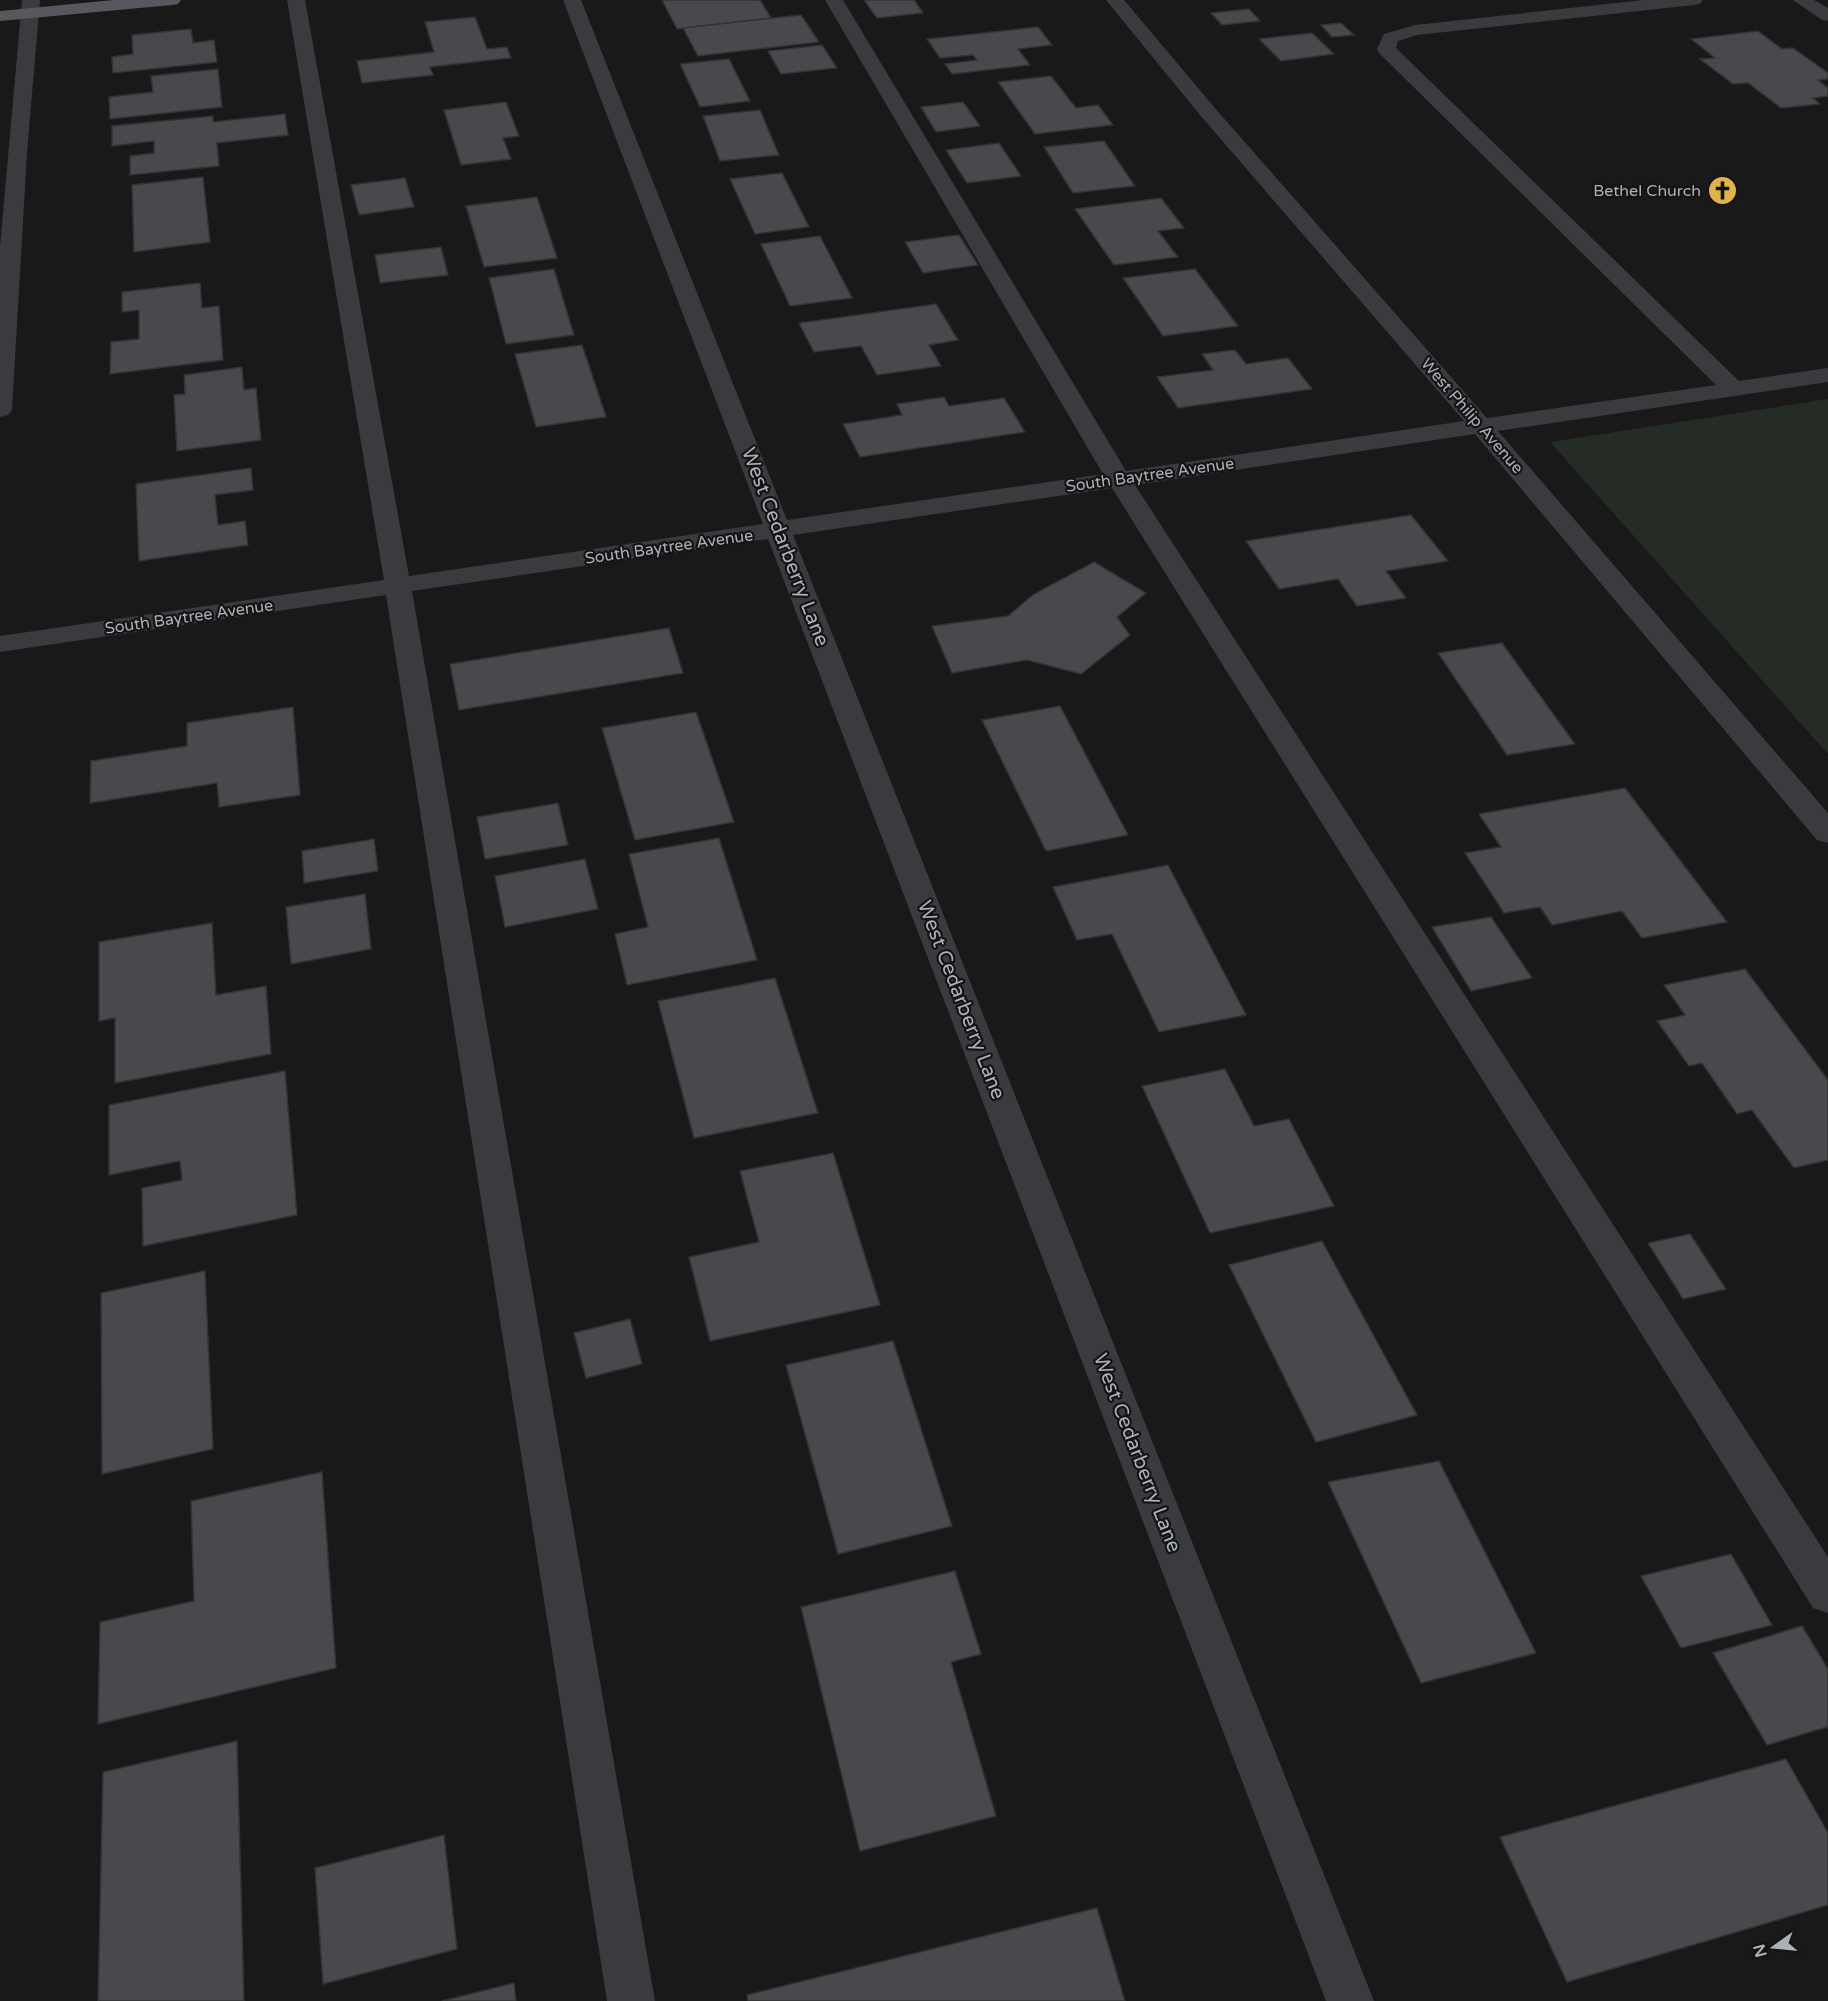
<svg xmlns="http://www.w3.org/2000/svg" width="1828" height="2001" font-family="'Varela Round',sans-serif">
<rect width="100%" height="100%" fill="#19191a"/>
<!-- green -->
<path fill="#252c26" d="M 1828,399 L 1828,754 L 1550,442 Z"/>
<!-- building -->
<g fill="#48494d" stroke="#333336" stroke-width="1.5">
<path d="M 662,0 L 760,0 L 771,18 L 677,29 Z"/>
<path d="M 864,0 L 914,0 L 923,13 L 877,18 Z"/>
<path d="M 1249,9 L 1260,21 L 1222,25 L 1211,13 Z"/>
<path d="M 801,15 L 819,42 L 698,56 L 683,28 Z"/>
<path d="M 475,17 L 487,49 L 507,47 L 511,58 L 430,67 L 433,75 L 362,83 L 357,61 L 434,52 L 425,22 Z"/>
<path d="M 1341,23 L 1354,35 L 1332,37 L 1321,25 Z"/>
<path d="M 1038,27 L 1052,45 L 1018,49 L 1030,65 L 952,74 L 945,64 L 977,60 L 973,55 L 940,58 L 927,39 Z"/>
<path d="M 191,29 L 193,43 L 214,40 L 217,62 L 113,73 L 112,57 L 133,54 L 132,35 Z"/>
<path d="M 1758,31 L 1782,49 L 1793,48 L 1828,73 L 1828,79 L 1818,80 L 1828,88 L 1828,96 L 1813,98 L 1820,104 L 1781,108 L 1748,83 L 1733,84 L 1700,59 L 1715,58 L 1691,39 Z"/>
<path d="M 1312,33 L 1334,54 L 1281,61 L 1259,39 Z"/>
<path d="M 822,45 L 837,68 L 781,74 L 768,51 Z"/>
<path d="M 729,59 L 750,101 L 700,107 L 680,64 Z"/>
<path d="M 218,69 L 222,107 L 110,119 L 109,97 L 153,92 L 151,76 Z"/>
<path d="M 1051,76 L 1076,108 L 1098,105 L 1113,125 L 1035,134 L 998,82 Z"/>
<path d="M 506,102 L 519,136 L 503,138 L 511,159 L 461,165 L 444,110 Z"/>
<path d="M 963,102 L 980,126 L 936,132 L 921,107 Z"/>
<path d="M 760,110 L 779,155 L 720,161 L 703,116 Z"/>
<path d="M 285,114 L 288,135 L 217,143 L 219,166 L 130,175 L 130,156 L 154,153 L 154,141 L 112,146 L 112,126 L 213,116 L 213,122 Z"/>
<path d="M 1104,141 L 1135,186 L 1073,193 L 1044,147 Z"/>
<path d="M 999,143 L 1021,176 L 967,183 L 946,150 Z"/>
<path d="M 782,173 L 809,227 L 755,234 L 730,179 Z"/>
<path d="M 203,177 L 210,242 L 134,252 L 132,185 Z"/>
<path d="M 405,178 L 414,207 L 359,215 L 351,185 Z"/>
<path d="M 537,197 L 557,258 L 484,267 L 466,206 Z"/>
<path d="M 1161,198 L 1184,228 L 1158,231 L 1178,257 L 1114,265 L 1075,209 Z"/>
<path d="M 959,235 L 978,265 L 923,273 L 905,242 Z"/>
<path d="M 820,236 L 852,298 L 790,306 L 761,244 Z"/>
<path d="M 441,247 L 448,275 L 380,283 L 375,255 Z"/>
<path d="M 554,269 L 574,335 L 506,344 L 489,278 Z"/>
<path d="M 1195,269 L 1238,326 L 1163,336 L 1123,278 Z"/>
<path d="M 200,283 L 202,308 L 219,306 L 223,360 L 110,374 L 111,342 L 139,339 L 139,310 L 122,312 L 122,292 Z"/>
<path d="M 936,304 L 958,340 L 929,345 L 941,366 L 877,375 L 861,346 L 814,352 L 799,323 Z"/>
<path d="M 582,345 L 606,417 L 536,427 L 515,354 Z"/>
<path d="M 1235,350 L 1246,364 L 1288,358 L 1312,389 L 1178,408 L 1157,377 L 1213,370 L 1202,354 Z"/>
<path d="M 242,367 L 244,390 L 256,388 L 261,440 L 177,451 L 174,395 L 185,394 L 184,375 Z"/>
<path d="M 944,397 L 949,406 L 1004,398 L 1025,432 L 860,457 L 843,424 L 902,415 L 897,404 Z"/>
<path d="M 251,468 L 253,490 L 215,495 L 218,525 L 245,521 L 248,545 L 139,561 L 136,484 Z"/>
<path d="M 1411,515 L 1448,561 L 1386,571 L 1406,598 L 1357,606 L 1338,579 L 1279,589 L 1246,541 Z"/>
<path d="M 1094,562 L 1146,593 L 1117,617 L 1130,635 L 1081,674 L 1027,660 L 952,673 L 932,626 L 1008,616 L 1034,594 Z"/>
<path d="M 669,628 L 683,673 L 459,710 L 450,664 Z"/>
<path d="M 1502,643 L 1575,744 L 1507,755 L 1438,653 Z"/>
<path d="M 1060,706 L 1128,835 L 1046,851 L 982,720 Z"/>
<path d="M 293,707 L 300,795 L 219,807 L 217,783 L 90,803 L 91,761 L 187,746 L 187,723 Z"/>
<path d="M 696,712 L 734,822 L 635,840 L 602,728 Z"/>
<path d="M 1625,788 L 1727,922 L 1642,938 L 1622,911 L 1552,925 L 1540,907 L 1504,913 L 1465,853 L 1501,847 L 1479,814 Z"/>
<path d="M 558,803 L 568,845 L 485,859 L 477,817 Z"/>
<path d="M 719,838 L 757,960 L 627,985 L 615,934 L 648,927 L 629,854 Z"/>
<path d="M 374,839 L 378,871 L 304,883 L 302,851 Z"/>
<path d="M 585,859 L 598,909 L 505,927 L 495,876 Z"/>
<path d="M 1168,865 L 1246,1015 L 1159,1032 L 1112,934 L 1077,940 L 1053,887 Z"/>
<path d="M 365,894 L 371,949 L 291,964 L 286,907 Z"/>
<path d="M 1491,917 L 1532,978 L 1471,991 L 1432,927 Z"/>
<path d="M 212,923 L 216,995 L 266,986 L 271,1054 L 115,1083 L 115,1018 L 99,1021 L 99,942 Z"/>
<path d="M 1745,969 L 1828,1080 L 1828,1160 L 1794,1168 L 1752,1110 L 1737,1114 L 1702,1063 L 1689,1066 L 1657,1021 L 1685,1015 L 1664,985 Z"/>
<path d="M 775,978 L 818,1113 L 694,1138 L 658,1001 Z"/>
<path d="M 1225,1069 L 1254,1126 L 1289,1119 L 1334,1206 L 1210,1233 L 1142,1086 Z"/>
<path d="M 285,1071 L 297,1215 L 143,1246 L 142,1188 L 182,1180 L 180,1161 L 109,1175 L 109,1105 Z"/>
<path d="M 833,1153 L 880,1305 L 710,1341 L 689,1257 L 759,1242 L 740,1171 Z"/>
<path d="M 1690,1234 L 1726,1289 L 1683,1299 L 1648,1243 Z"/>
<path d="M 1322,1241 L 1417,1415 L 1316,1442 L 1229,1265 Z"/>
<path d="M 205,1271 L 213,1449 L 102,1474 L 101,1293 Z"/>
<path d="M 630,1319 L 642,1364 L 586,1378 L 574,1333 Z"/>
<path d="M 893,1341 L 952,1526 L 838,1554 L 786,1365 Z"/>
<path d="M 1439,1461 L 1536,1653 L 1421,1683 L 1328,1482 Z"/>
<path d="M 322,1472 L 336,1668 L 98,1724 L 100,1622 L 194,1601 L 191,1501 Z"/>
<path d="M 1731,1554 L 1772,1625 L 1681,1648 L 1641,1576 Z"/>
<path d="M 955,1571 L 981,1654 L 951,1662 L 996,1816 L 860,1851 L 801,1607 Z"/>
<path d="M 1802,1626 L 1828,1669 L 1828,1729 L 1827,1727 L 1767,1745 L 1713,1653 Z"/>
<path d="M 237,1741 L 244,2001 L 98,2001 L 103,1772 Z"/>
<path d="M 1786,1759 L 1828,1833 L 1828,1905 L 1567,1982 L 1500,1837 Z"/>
<path d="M 444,1835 L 457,1949 L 323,1984 L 315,1868 Z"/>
<path d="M 1097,1908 L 1125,2001 L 748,2001 L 747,1995 Z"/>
<path d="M 514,1983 L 516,2001 L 442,2001 Z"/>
</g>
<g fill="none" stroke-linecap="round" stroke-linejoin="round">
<!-- minor -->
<g fill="#3a3b3f" fill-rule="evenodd">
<path d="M 22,0 L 40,0 L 27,153 L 12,410 L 8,415 L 0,417 L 0,247 Z"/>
<path d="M 287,0 L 305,0 L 409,576 L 763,524 L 563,0 L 581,0 L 787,520 L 1103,474 L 825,0 L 843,0 L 1126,471 L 1464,421 L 1200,115 L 1106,0 L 1124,0 L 1214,107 L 1487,418 L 1716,385 L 1379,53 L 1377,49 L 1384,34 L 1415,25 L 1644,0 L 1703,0 L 1700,4 L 1694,5 L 1417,35 L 1398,41 L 1396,48 L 1739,381 L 1828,368 L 1828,382 L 1498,431 L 1828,813 L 1828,843 L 1817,840 L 1475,434 L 1135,485 L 1828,1557 L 1828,1613 L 1813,1608 L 1112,488 L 793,535 L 1374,2001 L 1326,2001 L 768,539 L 412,591 L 655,2001 L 607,2001 L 386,595 L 0,652 L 0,636 L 384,580 Z"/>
<path d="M 1793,0 L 1814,0 L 1828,8 L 1828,21 L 1822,20 Z"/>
</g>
<!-- major -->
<path fill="#56585e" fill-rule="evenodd" d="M 114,0 L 181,0 L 178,4 L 172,5 L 0,21 L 0,11 Z"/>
</g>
<!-- icons -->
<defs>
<symbol id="church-disc" viewBox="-11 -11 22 22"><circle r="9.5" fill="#e0b24b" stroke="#141415"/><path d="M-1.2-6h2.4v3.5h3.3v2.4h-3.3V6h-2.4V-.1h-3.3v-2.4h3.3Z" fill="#111"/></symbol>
</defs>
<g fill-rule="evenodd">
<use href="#church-disc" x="1706" y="174" width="33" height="33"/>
</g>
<g text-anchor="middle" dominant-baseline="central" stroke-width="4.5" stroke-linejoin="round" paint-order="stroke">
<!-- far-poi labels -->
<g font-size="16" fill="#acb0b9" stroke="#141415" text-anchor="end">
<text x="1701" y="191">Bethel Church</text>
</g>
<!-- far-street labels -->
<g font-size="16" fill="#acb0b9" stroke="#141415">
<text transform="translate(1472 416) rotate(49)">West Philip Avenue</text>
<text transform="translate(1150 475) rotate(-8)">South Baytree Avenue</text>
<text transform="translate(669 547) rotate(-8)">South Baytree Avenue</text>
<text transform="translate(189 617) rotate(-8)">South Baytree Avenue</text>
</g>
<!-- street labels -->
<g font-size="20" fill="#acb0b9" stroke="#141415">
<text transform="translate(785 547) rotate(69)">West Cedarberry Lane</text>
<text transform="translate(961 1000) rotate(69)">West Cedarberry Lane</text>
<text transform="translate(1137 1453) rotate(69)">West Cedarberry Lane</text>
</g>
</g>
<!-- north arrow -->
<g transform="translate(1774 1947) rotate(255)" stroke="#141415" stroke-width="4.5" paint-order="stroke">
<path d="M0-4.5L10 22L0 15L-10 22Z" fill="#acb0b9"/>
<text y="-9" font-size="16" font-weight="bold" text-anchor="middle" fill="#acb0b9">N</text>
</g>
</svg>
